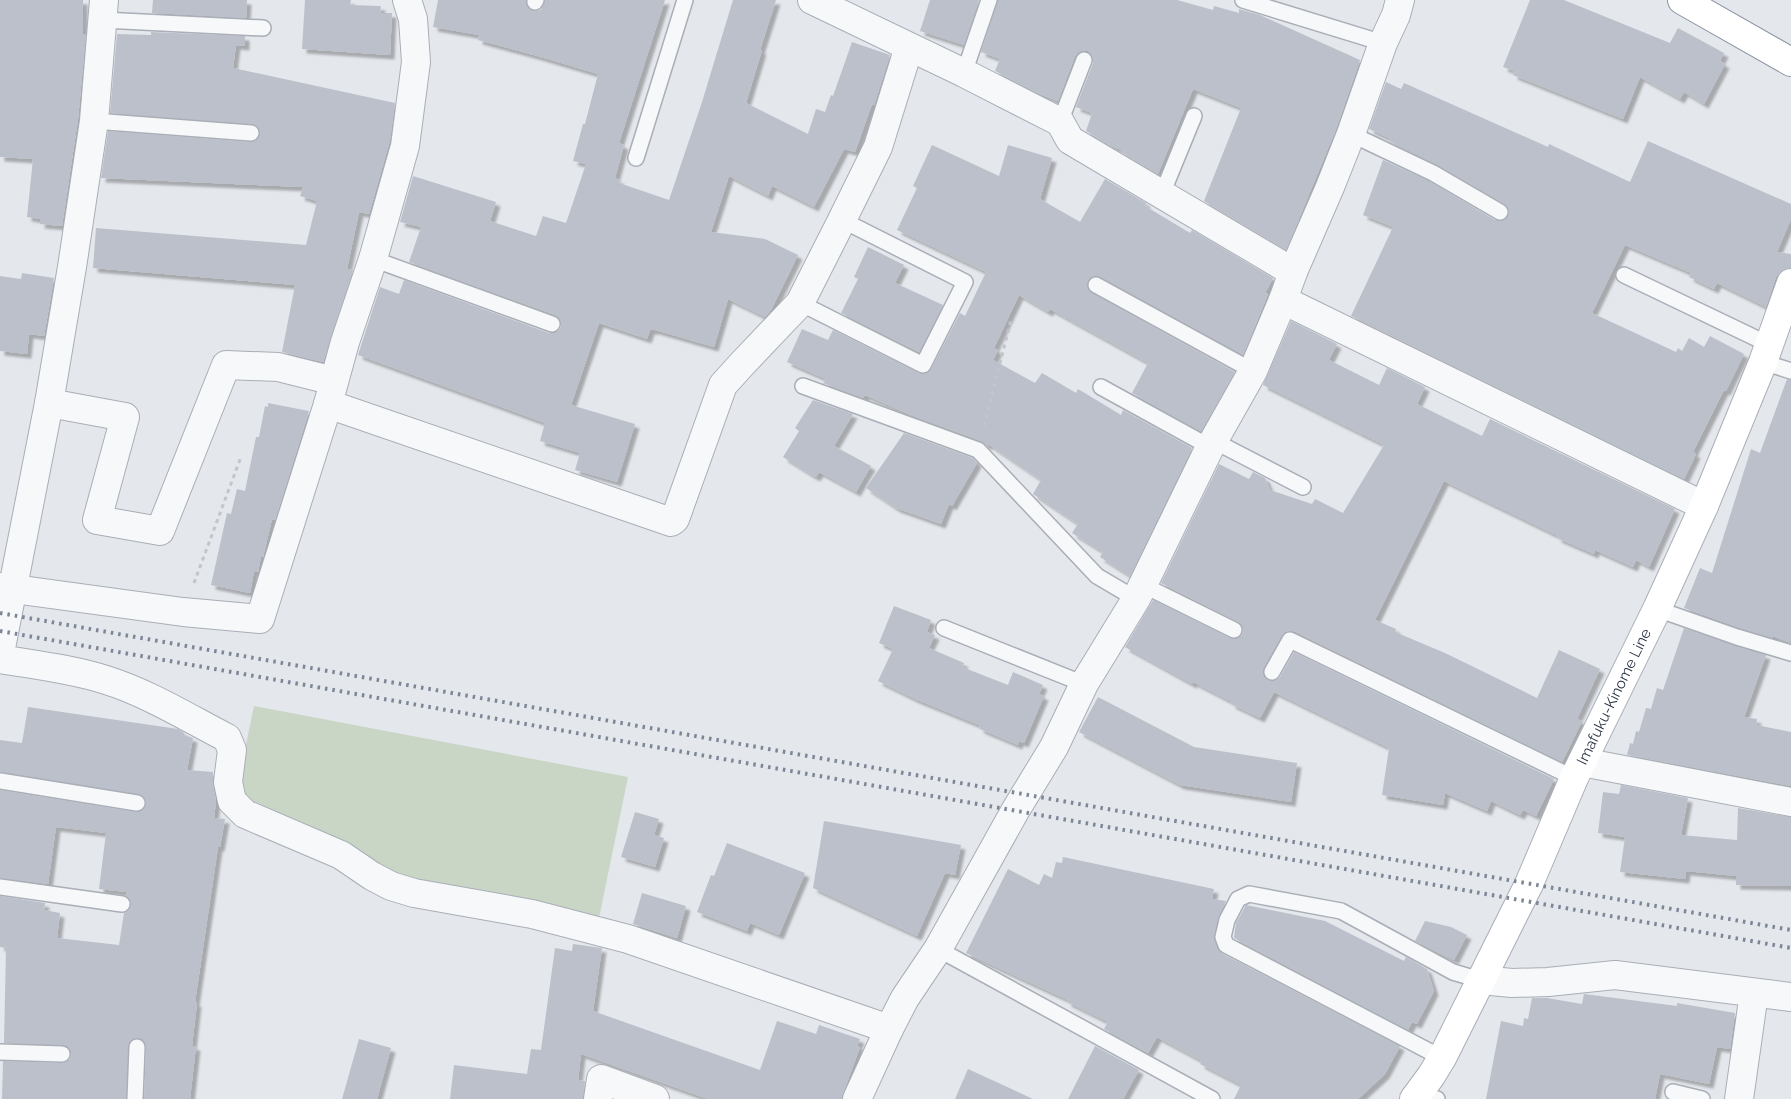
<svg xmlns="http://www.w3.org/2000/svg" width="1791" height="1099" font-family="Raleway,sans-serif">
<defs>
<filter id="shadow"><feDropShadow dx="4.5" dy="4.5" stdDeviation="1" flood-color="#0004"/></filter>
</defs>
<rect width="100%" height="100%" fill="#e4e7ec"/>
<!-- grass -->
<path fill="#c9d6c5" d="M 254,706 L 628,777 L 599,918 L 389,874 L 248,806 L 239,793 L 243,759 Z"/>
<!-- building -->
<g fill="#bbc0ca" filter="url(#shadow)">
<path d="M 0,0 L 83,0 L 83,34 L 86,34 L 78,119 L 62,226 L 40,224 L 41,219 L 27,217 L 33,159 L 0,157 Z"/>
<path d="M 153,0 L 247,0 L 246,18 L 152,13 Z"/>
<path d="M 305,0 L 351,0 L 350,5 L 381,6 L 380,13 L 392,13 L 390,55 L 302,49 Z"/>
<path d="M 438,0 L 526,0 L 528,8 L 535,11 L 541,10 L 545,0 L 665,0 L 619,143 L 624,145 L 615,178 L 620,180 L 619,183 L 669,200 L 702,102 L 733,0 L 776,0 L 760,50 L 762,50 L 746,103 L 808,134 L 816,109 L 825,112 L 831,95 L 833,96 L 852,42 L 890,55 L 874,105 L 872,104 L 855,152 L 844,149 L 814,207 L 772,186 L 768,196 L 729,176 L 711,232 L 765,239 L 798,255 L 771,310 L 765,317 L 728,299 L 714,347 L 655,330 L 650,330 L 647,339 L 599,323 L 571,405 L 635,424 L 617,482 L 575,470 L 580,453 L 540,441 L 545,423 L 358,355 L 380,287 L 399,294 L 404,280 L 549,333 L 558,331 L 561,327 L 559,318 L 555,315 L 409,262 L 421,227 L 400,222 L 413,176 L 496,202 L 490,221 L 536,236 L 543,216 L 566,223 L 586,164 L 573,161 L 583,124 L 585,124 L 598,74 L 534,55 L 478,40 L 479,35 L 433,27 Z"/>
<path d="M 930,0 L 979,0 L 964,45 L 920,31 Z"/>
<path d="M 998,0 L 1177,0 L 1213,10 L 1214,6 L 1239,13 L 1239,9 L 1260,15 L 1360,60 L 1336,129 L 1286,250 L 1204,201 L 1241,108 L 1193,89 L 1158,174 L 1121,152 L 1122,150 L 1111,146 L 1086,131 L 1092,113 L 1076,107 L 1093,63 L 1092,55 L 1088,51 L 1082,51 L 1075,56 L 1058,101 L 1040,94 L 995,71 L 1000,59 L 981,52 Z"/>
<path d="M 1530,0 L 1564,0 L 1670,43 L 1678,28 L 1724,53 L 1720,61 L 1725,64 L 1704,104 L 1684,92 L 1680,99 L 1640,77 L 1623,119 L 1513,75 L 1514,71 L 1503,67 Z"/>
<path d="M 151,32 L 245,36 L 245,46 L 236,45 L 233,68 L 395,103 L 390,140 L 369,214 L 359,212 L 347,269 L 353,270 L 323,362 L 282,352 L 295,285 L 93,268 L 96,228 L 306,245 L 317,201 L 300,196 L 303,187 L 101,178 L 108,131 L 250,142 L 255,141 L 260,134 L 259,129 L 252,124 L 110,113 L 117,34 L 151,35 Z"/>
<path d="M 1386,82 L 1401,89 L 1404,83 L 1548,147 L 1549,144 L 1630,182 L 1648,141 L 1791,204 L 1791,219 L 1777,252 L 1791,254 L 1791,268 L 1781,271 L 1776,277 L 1766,307 L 1717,283 L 1714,289 L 1689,277 L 1691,273 L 1625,245 L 1592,313 L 1676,352 L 1678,348 L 1682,351 L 1689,338 L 1704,347 L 1710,336 L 1744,354 L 1726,391 L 1724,390 L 1693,452 L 1696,454 L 1684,479 L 1351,316 L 1393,227 L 1363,215 L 1383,160 L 1429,181 L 1495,220 L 1504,220 L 1509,213 L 1508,208 L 1505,204 L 1437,165 L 1390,142 L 1391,139 L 1369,129 Z"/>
<path d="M 932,145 L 999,176 L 1008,145 L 1052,158 L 1040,199 L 1080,222 L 1105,179 L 1146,203 L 1145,206 L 1190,233 L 1192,230 L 1273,278 L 1265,293 L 1268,294 L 1243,355 L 1100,277 L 1092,277 L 1088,281 L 1088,289 L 1092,293 L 1235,372 L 1201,431 L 1132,393 L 1148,363 L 1050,309 L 1048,312 L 1019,295 L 994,348 L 998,350 L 993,360 L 1035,383 L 1042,373 L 1076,393 L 1078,389 L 1121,415 L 1123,410 L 1192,448 L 1130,576 L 1100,557 L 1103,552 L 1072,533 L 1078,524 L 1033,494 L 1041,480 L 988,444 L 987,446 L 981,441 L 913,416 L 865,395 L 863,398 L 823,383 L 826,379 L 787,362 L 802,329 L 828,340 L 833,330 L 919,373 L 924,374 L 931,369 L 960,313 L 965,316 L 986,272 L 897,230 L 917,188 L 913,186 Z"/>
<path d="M 868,247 L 904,265 L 895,283 L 943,305 L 919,352 L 841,313 L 858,279 L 854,277 Z"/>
<path d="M 22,273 L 54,278 L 44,336 L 29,334 L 27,354 L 0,351 L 0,276 L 21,279 Z"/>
<path d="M 1291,321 L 1337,344 L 1329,360 L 1379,385 L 1387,368 L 1425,387 L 1417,404 L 1482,436 L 1490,419 L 1675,509 L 1649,567 L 1636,560 L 1633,567 L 1595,550 L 1594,554 L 1557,538 L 1558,536 L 1444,481 L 1375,620 L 1396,629 L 1395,632 L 1445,653 L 1537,698 L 1559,650 L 1600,669 L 1577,719 L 1582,721 L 1562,762 L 1294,631 L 1285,632 L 1282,635 L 1264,667 L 1263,673 L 1264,677 L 1268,680 L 1276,680 L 1280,677 L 1294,652 L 1554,779 L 1536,816 L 1523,810 L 1520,815 L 1491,801 L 1487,811 L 1445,793 L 1443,805 L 1382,795 L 1389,748 L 1274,692 L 1260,718 L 1231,704 L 1232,702 L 1193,682 L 1192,684 L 1125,647 L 1153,600 L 1230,638 L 1235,639 L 1242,635 L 1243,629 L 1238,622 L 1161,583 L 1219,464 L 1249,479 L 1253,472 L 1265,478 L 1270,490 L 1312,504 L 1315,499 L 1343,513 L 1384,445 L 1263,385 Z"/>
<path d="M 1787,379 L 1791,380 L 1791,643 L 1773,636 L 1772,638 L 1740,628 L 1684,608 L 1700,568 L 1712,573 L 1751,449 L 1760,453 Z"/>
<path d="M 813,400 L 853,414 L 834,446 L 871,466 L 856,492 L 819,472 L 816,477 L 812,475 L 783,457 L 799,431 L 795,428 Z"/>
<path d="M 268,403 L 309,411 L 275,520 L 272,519 L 263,557 L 261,556 L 258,572 L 254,571 L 250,593 L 211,585 L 227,513 L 231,514 L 237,489 L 245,491 L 256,437 L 259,437 L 265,406 L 268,407 Z"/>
<path d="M 904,433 L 973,458 L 977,463 L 952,506 L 949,504 L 941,524 L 896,508 L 866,488 Z"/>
<path d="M 894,606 L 931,620 L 927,632 L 935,635 L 929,648 L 964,663 L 962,667 L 1008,685 L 1013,672 L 1043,685 L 1039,694 L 1044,696 L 1024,743 L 1019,741 L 1018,745 L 980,729 L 979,725 L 915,699 L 878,681 L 893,649 L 879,643 Z"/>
<path d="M 1684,628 L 1766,655 L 1744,717 L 1757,719 L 1756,725 L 1791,732 L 1791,786 L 1627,755 L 1630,743 L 1633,744 L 1636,731 L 1639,732 L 1646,708 L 1651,709 L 1657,688 L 1663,690 Z"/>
<path d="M 1098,697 L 1194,747 L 1297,763 L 1291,802 L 1180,785 L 1079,732 Z"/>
<path d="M 28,707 L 178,729 L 184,733 L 184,735 L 193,738 L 187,770 L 213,772 L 213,785 L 216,801 L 214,818 L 225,819 L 220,847 L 218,847 L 195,1002 L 197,1003 L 192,1046 L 196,1046 L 190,1099 L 144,1099 L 146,1047 L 142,1039 L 137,1038 L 129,1042 L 128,1046 L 126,1099 L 2,1099 L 3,1061 L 62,1063 L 70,1059 L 71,1054 L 67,1046 L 62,1045 L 4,1043 L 6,948 L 0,947 L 0,896 L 45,903 L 44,910 L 60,913 L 57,938 L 119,945 L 124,913 L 129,910 L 131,905 L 130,900 L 126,896 L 127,892 L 99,889 L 106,833 L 56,827 L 48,884 L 0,878 L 0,790 L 136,812 L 144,809 L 146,804 L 143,796 L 138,794 L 0,772 L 0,740 L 22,743 Z"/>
<path d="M 1621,785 L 1688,798 L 1681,835 L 1737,840 L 1738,808 L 1791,817 L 1791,886 L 1736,885 L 1736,876 L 1686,871 L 1685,879 L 1620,872 L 1625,837 L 1598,833 L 1603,792 L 1619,794 Z"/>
<path d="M 635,812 L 659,819 L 654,835 L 664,838 L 655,867 L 621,857 Z"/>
<path d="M 824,821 L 961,845 L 955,875 L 945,873 L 917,936 L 813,888 Z"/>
<path d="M 727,843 L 805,873 L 779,935 L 750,923 L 747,931 L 697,912 L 711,875 L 714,876 Z"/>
<path d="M 1063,857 L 1214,889 L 1212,899 L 1226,901 L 1218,918 L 1214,935 L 1217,948 L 1221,953 L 1400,1046 L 1385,1074 L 1358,1099 L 1234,1099 L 1241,1085 L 1200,1064 L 1202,1061 L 1157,1037 L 1148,1053 L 1104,1029 L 1108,1022 L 1067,1002 L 1068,1000 L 966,953 L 1008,869 L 1039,885 L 1044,874 L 1052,878 L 1056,862 L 1062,863 Z"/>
<path d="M 642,893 L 686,906 L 677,938 L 633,924 Z"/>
<path d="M 1246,905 L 1325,921 L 1404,961 L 1406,957 L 1427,969 L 1434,991 L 1417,1024 L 1412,1022 L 1408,1030 L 1234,938 L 1236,923 Z"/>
<path d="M 1425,921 L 1451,927 L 1467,935 L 1454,960 L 1415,941 Z"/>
<path d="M 573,944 L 602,948 L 593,1011 L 760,1070 L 777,1021 L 816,1034 L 819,1025 L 860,1039 L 857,1046 L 860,1047 L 841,1099 L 708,1099 L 581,1054 L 578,1080 L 585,1081 L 583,1099 L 450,1099 L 454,1065 L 527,1074 L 531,1049 L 541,1050 L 555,948 L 572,951 Z"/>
<path d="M 1584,994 L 1677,1006 L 1677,1003 L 1735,1013 L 1730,1049 L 1717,1047 L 1709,1084 L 1660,1074 L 1655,1099 L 1486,1099 L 1501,1021 L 1523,1026 L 1524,1018 L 1528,1019 L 1532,998 L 1547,998 L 1582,1004 Z"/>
<path d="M 359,1039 L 391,1048 L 377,1099 L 342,1099 Z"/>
<path d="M 1095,1046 L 1139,1070 L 1123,1099 L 1068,1099 Z"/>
<path d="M 968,1069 L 1033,1099 L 955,1099 Z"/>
</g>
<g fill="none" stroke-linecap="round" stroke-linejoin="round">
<defs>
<g id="lane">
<path d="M 1243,0 L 1383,43"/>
<path d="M 535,2 L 536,0"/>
<path d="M 103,20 L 263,28"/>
<path d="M 964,73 L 989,0"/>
<path d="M 94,121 L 251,133"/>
<path d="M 1060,122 L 1084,60"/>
<path d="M 1351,134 L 1433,173 L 1500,212"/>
<path d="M 636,158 L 685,0"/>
<path d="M 1162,194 L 1194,116"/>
<path d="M 373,259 L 552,324"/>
<path d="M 1624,275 L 1768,344"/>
<path d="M 1096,285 L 1253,371"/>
<path d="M 800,303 L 923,365 L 965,282 L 842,220"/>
<path d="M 1763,362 L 1791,371"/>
<path d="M 803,386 L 978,450 L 1097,576 L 1136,599"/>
<path d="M 1101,387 L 1210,447"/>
<path d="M 1214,441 L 1303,487"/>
<path d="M 1143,585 L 1234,630"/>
<path d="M 1657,609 L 1737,637 L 1791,653"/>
<path d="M 944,628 L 1084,684"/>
<path d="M 1272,672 L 1290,640 L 1574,778"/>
<path d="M 0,781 L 137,803"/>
<path d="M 0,887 L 122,904"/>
<path d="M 938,949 L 1212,1099"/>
<path d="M 0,1052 L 62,1054"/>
<path d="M 1442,1058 L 1226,945 L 1223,937 L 1227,920 L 1238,899 L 1249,894 L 1341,911 L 1453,972 L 1480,980"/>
<path d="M 1673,1092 L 1702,1099"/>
<path d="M 1419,1094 L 1437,1099"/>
<path d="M 135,1099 L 137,1047"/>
</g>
<g id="street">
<path d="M 812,0 L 964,73 L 1060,122 L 1070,140 L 1293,272"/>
<path d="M 1283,300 L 1704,506"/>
<path d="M 49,403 L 125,417 L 97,520 L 160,531 L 226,365 L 278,367 L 334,381"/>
<path d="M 328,404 L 671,522 L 675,519 L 723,385 L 742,364 L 800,303 L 842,220 L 878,147 L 909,47"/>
<path d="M 0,587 L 183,612 L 260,619 L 328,404 L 345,342 L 373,259 L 405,146 L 416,62 L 413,19 L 407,0"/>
<path d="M 0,653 L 49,403 L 72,267 L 94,121 L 104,0"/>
<path d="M 0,659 C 35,665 72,669 106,680 C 148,693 188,718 227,738 L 232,750 L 228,782 L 232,801 L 245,814 L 341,855 L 372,876 L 391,886 L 414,893 L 532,914 L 628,939 L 889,1029"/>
<path d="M 1582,762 L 1791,802"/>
<path d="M 1480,980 L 1512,983 L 1548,982 L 1615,975 L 1791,997"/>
<path d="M 598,1099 L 601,1079 L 655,1099"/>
<path d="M 857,1099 L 889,1029 L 905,998 L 938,949 L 1015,811 L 1054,747 L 1084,684 L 1136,599 L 1210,447 L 1253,371 L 1283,300 L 1293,272 L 1330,187 L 1351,134 L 1383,43 L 1396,15 L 1400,0"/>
<path d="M 1739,1099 L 1754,993"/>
</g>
<g id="secondary">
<path id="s1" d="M 1414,1099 L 1431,1076 L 1442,1058 L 1529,884 L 1574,778 L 1657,609 L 1704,506 L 1763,362 L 1791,283"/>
</g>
<path id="highway" d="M 1682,0 L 1791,62"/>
</defs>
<!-- lane casing -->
<use href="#lane" stroke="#a9aeb7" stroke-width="18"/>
<!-- street casing -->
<use href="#street" stroke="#a9aeb7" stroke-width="30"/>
<!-- secondary casing -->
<use href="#secondary" stroke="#a9aeb7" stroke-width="30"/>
<!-- highway casing -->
<use href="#highway" stroke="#8b94a3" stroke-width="30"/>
<!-- path -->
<g stroke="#c2c5cb" stroke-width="3" stroke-dasharray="4 4" stroke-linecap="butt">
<path d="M 984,426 L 1011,320"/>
<path d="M 194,583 L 241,457"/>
</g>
<!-- lane -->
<use href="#lane" stroke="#f7f8fa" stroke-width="15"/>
<!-- street -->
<use href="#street" stroke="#f7f8fa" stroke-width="28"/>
<!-- secondary -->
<use href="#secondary" stroke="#fff" stroke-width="28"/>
<!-- highway -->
<use href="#highway" stroke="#fff" stroke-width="28"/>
<!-- rail -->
<g stroke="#7d8696" stroke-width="4" stroke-dasharray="2.5 5" stroke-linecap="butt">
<path d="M 0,613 L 1791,930"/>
<path d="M 0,631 L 1791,948"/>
</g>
</g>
<g text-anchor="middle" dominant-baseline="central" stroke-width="4" stroke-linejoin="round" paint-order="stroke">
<!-- street labels -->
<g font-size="15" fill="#2b3445" stroke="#f4f6f9">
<text stroke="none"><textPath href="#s1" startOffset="450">Imafuku-Kinome Line</textPath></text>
</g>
</g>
</svg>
